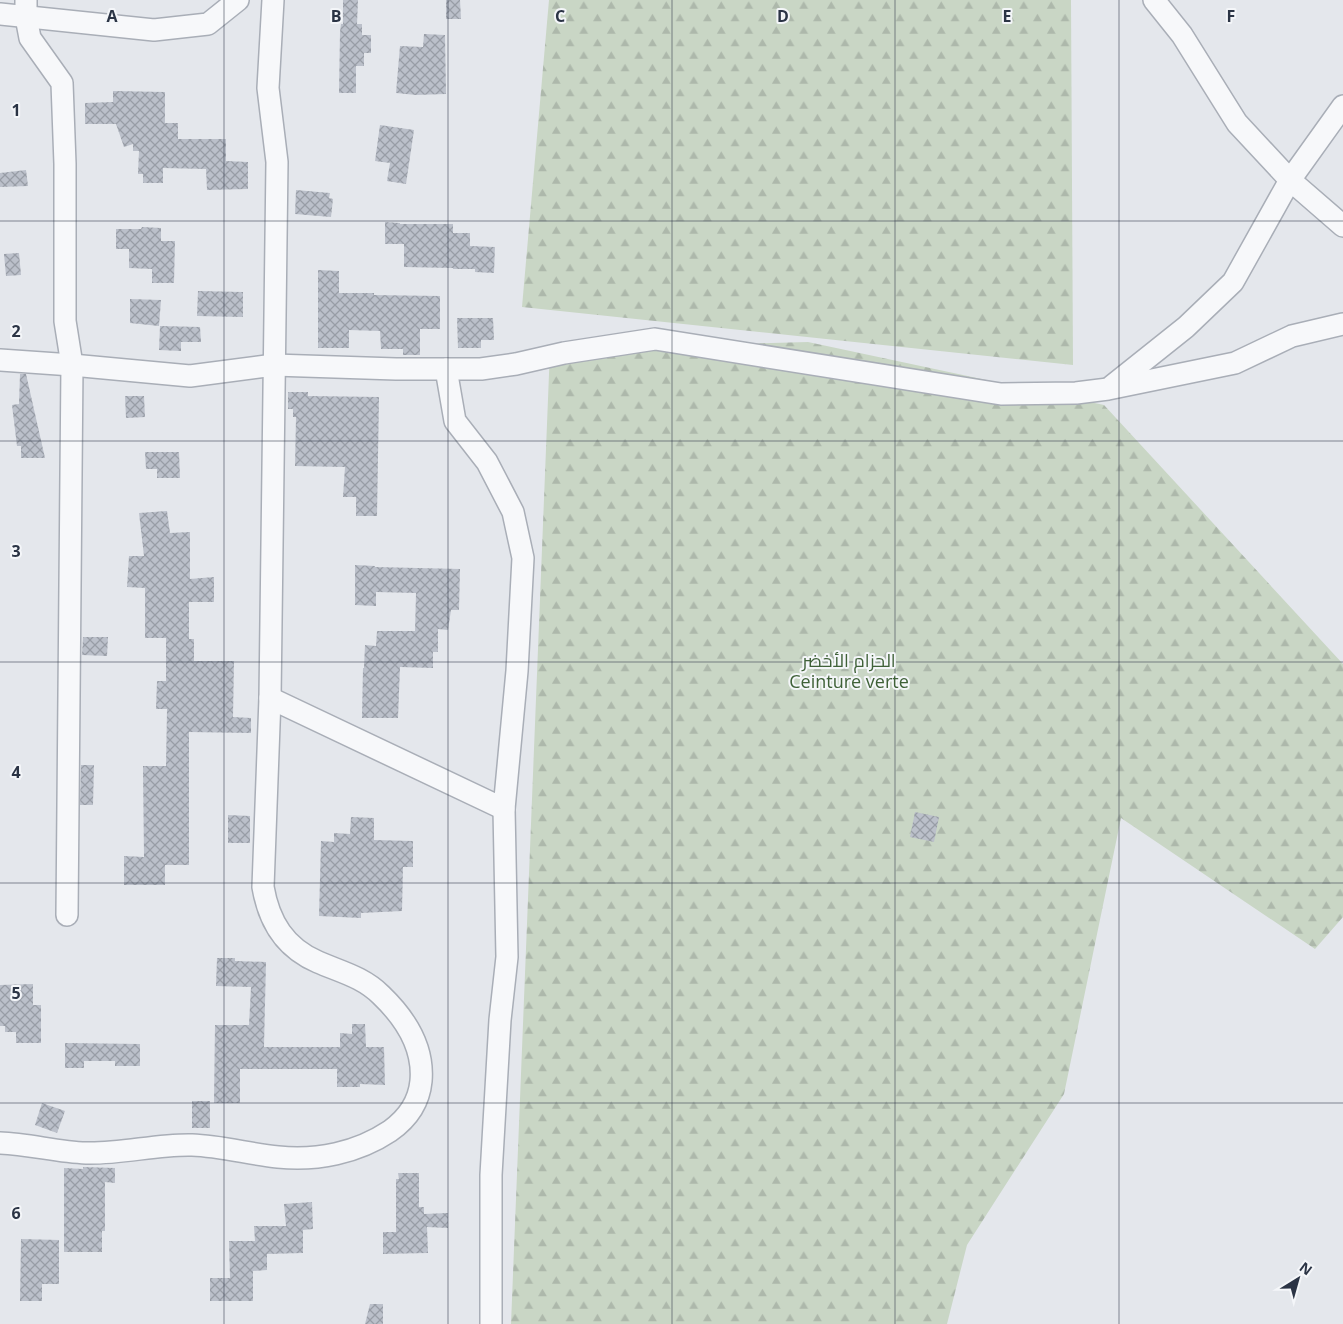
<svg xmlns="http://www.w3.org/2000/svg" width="1343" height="1324" font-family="'Open Sans',Cairo,sans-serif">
<defs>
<pattern id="forest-firs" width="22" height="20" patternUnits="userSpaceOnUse" patternTransform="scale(1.25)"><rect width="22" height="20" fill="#c9d6c5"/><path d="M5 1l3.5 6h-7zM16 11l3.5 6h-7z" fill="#adb8ab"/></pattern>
<pattern id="building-cross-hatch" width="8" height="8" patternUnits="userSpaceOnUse" patternTransform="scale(1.25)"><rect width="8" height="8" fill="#bbc0ca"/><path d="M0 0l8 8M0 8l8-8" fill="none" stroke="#989da6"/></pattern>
</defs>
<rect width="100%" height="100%" fill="#e4e7ec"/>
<!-- forest -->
<g fill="url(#forest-firs)">
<path d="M 549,0 L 1071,0 L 1073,365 L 522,307 Z"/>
<path d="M 808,342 L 1104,405 L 1343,664 L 1343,917 L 1315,949 L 1121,818 L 1064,1094 L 967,1245 L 947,1324 L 511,1324 L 550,349 Z"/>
</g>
<!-- building -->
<g fill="url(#building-cross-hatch)">
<path d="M 343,0 L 358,0 L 357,24 L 362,24 L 362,35 L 371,35 L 371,53 L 364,53 L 364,66 L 356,66 L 356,93 L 339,93 L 340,32 L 341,24 L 343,24 Z"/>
<path d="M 446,0 L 460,0 L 461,19 L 446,19 Z"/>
<path d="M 424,34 L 445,35 L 446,94 L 416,95 L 396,93 L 400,46 L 423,47 Z"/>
<path d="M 113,91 L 165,92 L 165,123 L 178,123 L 178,139 L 226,139 L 226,161 L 248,162 L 248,189 L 207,190 L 206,169 L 163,168 L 163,183 L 143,183 L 143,174 L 138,174 L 139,151 L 133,151 L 133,144 L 124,147 L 116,124 L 85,124 L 85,103 L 113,102 Z"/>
<path d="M 380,125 L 414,130 L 406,184 L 387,181 L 390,163 L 375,161 Z"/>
<path d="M 26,170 L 28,186 L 0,187 L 0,173 Z"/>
<path d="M 296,190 L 330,193 L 329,198 L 333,199 L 331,217 L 295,214 Z"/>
<path d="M 385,222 L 400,223 L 400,224 L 453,224 L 453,233 L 470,233 L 470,246 L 495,247 L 494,273 L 475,272 L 475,269 L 453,269 L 453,268 L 404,267 L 404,244 L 385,244 Z"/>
<path d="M 142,227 L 161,228 L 161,241 L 175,241 L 174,283 L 152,283 L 152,269 L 129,268 L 129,249 L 116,249 L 116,229 L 141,229 Z"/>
<path d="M 19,253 L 21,275 L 6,276 L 4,254 Z"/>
<path d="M 318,270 L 339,271 L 339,293 L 374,293 L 374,295 L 440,296 L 440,329 L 420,329 L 420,355 L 403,355 L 403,349 L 381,349 L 380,331 L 349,330 L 349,348 L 318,348 Z"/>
<path d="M 198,291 L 243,292 L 243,317 L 197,316 Z"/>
<path d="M 130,299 L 161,300 L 159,326 L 130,323 Z"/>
<path d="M 457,318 L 493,318 L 494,340 L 481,340 L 481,348 L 458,348 Z"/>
<path d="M 160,326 L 200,327 L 201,342 L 181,342 L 181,351 L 159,350 Z"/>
<path d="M 20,374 L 26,374 L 45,458 L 21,458 L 21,446 L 17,446 L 12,405 L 19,404 Z"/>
<path d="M 288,392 L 308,392 L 308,396 L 379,397 L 377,516 L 356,516 L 356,497 L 343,497 L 345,467 L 295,466 L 296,417 L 293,417 L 293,409 L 288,409 Z"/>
<path d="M 125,396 L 144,396 L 145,417 L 126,418 Z"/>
<path d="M 145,452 L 179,452 L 180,478 L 157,478 L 157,469 L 146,469 Z"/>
<path d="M 167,511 L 170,533 L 190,532 L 190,579 L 214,577 L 214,602 L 189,602 L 189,639 L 194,639 L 194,661 L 234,661 L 233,717 L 251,718 L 251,733 L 189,732 L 189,865 L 165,865 L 165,885 L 124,885 L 124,856 L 144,857 L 143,766 L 166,766 L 167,709 L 156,709 L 157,681 L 166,681 L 166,638 L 145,638 L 145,588 L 127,587 L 129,556 L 144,556 L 139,513 Z"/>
<path d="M 355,565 L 375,566 L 375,567 L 460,569 L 459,610 L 451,610 L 448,630 L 438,629 L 438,652 L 433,652 L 433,668 L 400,667 L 398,718 L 362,718 L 363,668 L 364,668 L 365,645 L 376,646 L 377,631 L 415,631 L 416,593 L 376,592 L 376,606 L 355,605 Z"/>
<path d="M 83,637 L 108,637 L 107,656 L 82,655 Z"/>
<path d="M 81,765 L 94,765 L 93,805 L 80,805 Z"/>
<path d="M 915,812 L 939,817 L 934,842 L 910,837 Z"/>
<path d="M 228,815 L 250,816 L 250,843 L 228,843 Z"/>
<path d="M 351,817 L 374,818 L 374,840 L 413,841 L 413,867 L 403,867 L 402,911 L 361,913 L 361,918 L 319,916 L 321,841 L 334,842 L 334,833 L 350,834 Z"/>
<path d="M 217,958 L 235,958 L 235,961 L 266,962 L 264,1047 L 340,1047 L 340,1033 L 352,1034 L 352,1024 L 365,1024 L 366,1047 L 384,1047 L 385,1085 L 360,1084 L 360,1087 L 337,1087 L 337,1069 L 240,1069 L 240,1103 L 214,1103 L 215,1025 L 249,1025 L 251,987 L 216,986 Z"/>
<path d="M 33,984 L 33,1005 L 41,1005 L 41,1043 L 16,1043 L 16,1032 L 5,1032 L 5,1026 L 0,1026 L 0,985 Z"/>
<path d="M 65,1043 L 140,1044 L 140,1066 L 115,1066 L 115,1061 L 84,1061 L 84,1068 L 65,1068 Z"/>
<rect x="192" y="1101" width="18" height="27"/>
<path d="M 42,1103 L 65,1111 L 57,1133 L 35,1125 Z"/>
<path d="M 83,1167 L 115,1168 L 115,1183 L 105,1182 L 105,1231 L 102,1231 L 102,1252 L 64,1252 L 64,1168 L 83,1169 Z"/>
<path d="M 398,1173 L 419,1173 L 419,1207 L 424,1207 L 424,1214 L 448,1213 L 448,1228 L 427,1227 L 428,1253 L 383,1254 L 383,1232 L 396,1232 L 396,1179 L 399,1179 Z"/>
<path d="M 312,1202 L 313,1229 L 303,1230 L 303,1253 L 267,1254 L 267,1270 L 253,1271 L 253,1301 L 210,1301 L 210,1278 L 230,1278 L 229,1241 L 255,1241 L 254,1226 L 286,1226 L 284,1204 Z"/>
<path d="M 21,1239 L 59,1240 L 59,1284 L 42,1284 L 42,1301 L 20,1301 Z"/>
<path d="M 370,1304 L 383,1304 L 383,1324 L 365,1324 Z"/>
</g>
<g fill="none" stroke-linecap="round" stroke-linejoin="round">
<defs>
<g id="street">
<path d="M 26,0 L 26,17 L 30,38 L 62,83 L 65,164 L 65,321 L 72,365 L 67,915"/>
<path d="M 1154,0 L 1182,35 L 1237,123 L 1290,180 L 1343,226"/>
<path d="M 0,14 L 154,30 L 208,24 L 238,0"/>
<path d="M 0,360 L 72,365 L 190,376 L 274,365 L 396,369 L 481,369 L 516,364 L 564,353 L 655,339 L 1001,394 L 1076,393 L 1108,389 L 1235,363 L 1292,336 L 1343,324"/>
<path d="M 446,369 L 455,421 L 487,462 L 513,512 L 523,558 L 517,671 L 504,809 L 507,957 L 500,1020 L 491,1175 L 491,1324"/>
<path d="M 1112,386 L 1186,327 L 1233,282 L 1290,180 L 1343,106"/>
<path d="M 270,698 L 504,809"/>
<path d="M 0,1143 C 29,1144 57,1152 86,1153 C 122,1154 157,1144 192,1145 C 221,1146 249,1154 278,1157 C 317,1161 357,1153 390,1131 C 407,1119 419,1102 421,1081 C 424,1047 405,1018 381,995 C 363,977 341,972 318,962 C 285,948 269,922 263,887 L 270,698 L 277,162 L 268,88 L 273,0"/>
</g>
</defs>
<!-- street casing -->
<use href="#street" stroke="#a9aeb7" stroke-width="24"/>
<!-- street -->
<use href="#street" stroke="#f7f8fa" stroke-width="21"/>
</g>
<!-- grid -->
<path fill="none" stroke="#2b3445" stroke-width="1" stroke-opacity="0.55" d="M 224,0 L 224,1324M 448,0 L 448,1324M 672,0 L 672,1324M 895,0 L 895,1324M 1119,0 L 1119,1324M 0,221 L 1343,221M 0,441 L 1343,441M 0,662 L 1343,662M 0,883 L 1343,883M 0,1103 L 1343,1103"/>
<g text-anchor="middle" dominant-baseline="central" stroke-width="4" stroke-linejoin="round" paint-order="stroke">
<!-- park labels -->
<g font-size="18" fill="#3f6138" stroke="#f4f6f9">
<text x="849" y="660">الحزام الأخضر<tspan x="849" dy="21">Ceinture verte</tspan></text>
</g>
</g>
<g font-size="16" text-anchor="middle" font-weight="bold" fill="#2b3445" stroke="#f4f6f9" stroke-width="4" stroke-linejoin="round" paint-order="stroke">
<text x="112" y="22">A</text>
<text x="336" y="22">B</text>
<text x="560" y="22">C</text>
<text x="783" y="22">D</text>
<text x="1007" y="22">E</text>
<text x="1231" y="22">F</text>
<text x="16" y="116">1</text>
<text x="16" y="337">2</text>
<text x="16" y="557">3</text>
<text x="16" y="778">4</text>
<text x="16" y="999">5</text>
<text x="16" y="1219">6</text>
</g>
<!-- north arrow -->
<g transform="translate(1298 1279) rotate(37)" stroke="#f4f6f9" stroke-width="4" paint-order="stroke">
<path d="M0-4L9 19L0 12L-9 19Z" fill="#2b3445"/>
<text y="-8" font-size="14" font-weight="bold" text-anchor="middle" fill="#2b3445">N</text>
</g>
</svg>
